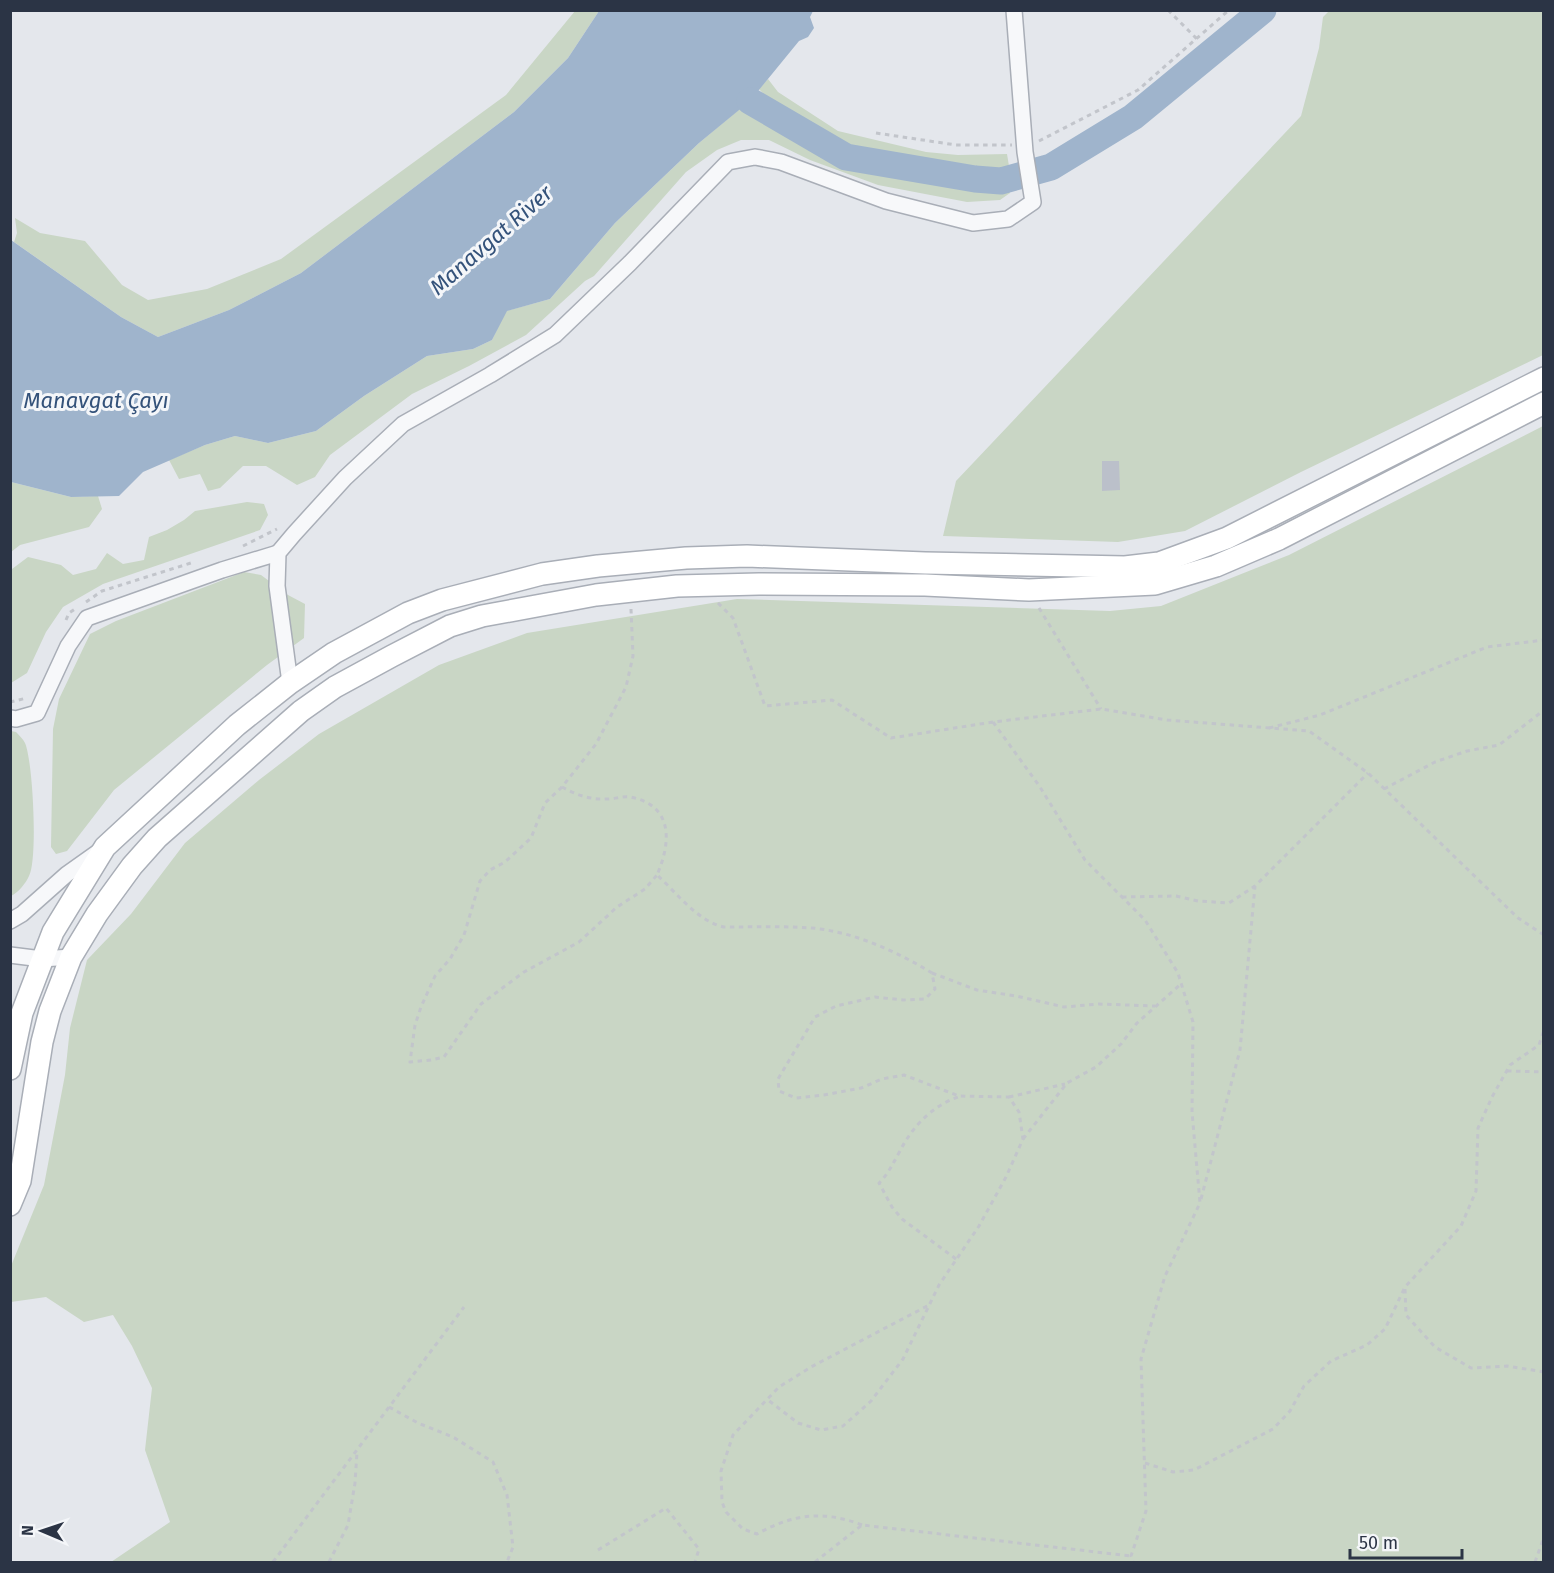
<svg xmlns="http://www.w3.org/2000/svg" width="1554" height="1573" font-family="'Fira Sans',sans-serif">
<rect width="100%" height="100%" fill="#e4e7ec"/>
<!-- green -->
<g fill="#c9d6c5">
<path d="M 1330,10 L 1543,11 L 1543,355 L 1301,472 L 1185,531 L 1118,542 L 943,536 L 956,481 L 1301,116 L 1319,48 L 1323,17 Z"/>
<path d="M 575,11 L 599,11 L 568,58 L 514,112 L 301,273 L 229,310 L 158,337 L 121,317 L 14,242 L 17,233 L 15,218 L 40,233 L 85,241 L 122,285 L 148,300 L 207,289 L 281,259 L 506,95 Z"/>
<path d="M 768,79 L 778,92 L 838,131 L 926,152 L 958,155 L 1007,154 L 1009,166 L 998,173 L 952,171 L 893,160 L 847,148 L 811,130 L 776,108 L 759,89 Z"/>
<path d="M 742,107 L 839,160 C 873,172 908,176 943,181 C 965,184 986,188 1008,186 L 1010,193 L 1000,200 L 967,202 L 878,185 L 810,160 L 769,140 L 741,140 L 717,150 L 686,172 L 594,276 L 585,281 L 526,335 L 469,366 L 412,394 L 330,455 L 315,477 L 297,485 L 266,466 L 243,466 L 220,488 L 208,491 L 200,474 L 179,479 L 169,460 L 205,445 L 235,436 L 268,443 L 316,431 L 364,396 L 427,356 L 473,349 L 492,340 L 506,311 L 550,299 L 615,223 L 699,143 Z"/>
<path d="M 1543,426 L 1543,1562 L 111,1562 L 170,1522 L 145,1450 L 152,1388 L 132,1346 L 113,1315 L 84,1322 L 46,1297 L 11,1302 L 11,1266 L 44,1185 L 65,1075 L 70,1028 L 87,960 L 131,914 L 185,843 L 259,780 L 319,734 L 439,665 L 527,633 L 737,599 L 1110,611 L 1161,606 L 1289,555 Z"/>
<path d="M 11,482 L 71,497 L 98,496 L 102,509 L 89,527 L 20,545 L 11,552 Z"/>
<path d="M 247,502 L 264,504 L 268,515 L 260,530 L 103,584 L 63,607 L 46,632 L 27,673 L 11,683 L 12,569 L 28,557 L 61,565 L 73,575 L 96,569 L 107,553 L 123,564 L 144,560 L 149,537 L 167,530 L 184,520 L 195,511 Z"/>
<path d="M 244,572 L 261,575 L 288,595 L 305,604 L 304,638 L 267,665 L 114,790 L 67,851 L 56,854 L 51,847 L 53,729 L 59,699 L 90,634 L 116,621 Z"/>
<path d="M 11,731 L 16,732 C 19,735 23,739 25,743 C 33,761 38,860 29,876 C 26,883 18,893 11,896 Z"/>
</g>
<!-- water -->
<path fill="#9fb4cc" d="M 599,11 L 813,11 L 810,17 L 814,28 L 808,37 L 799,41 L 750,101 L 699,143 L 615,223 L 550,299 L 507,311 L 492,340 L 473,349 L 427,356 L 364,396 L 316,431 L 268,443 L 235,436 L 205,445 L 143,472 L 119,496 L 71,497 L 11,482 L 11,240 L 121,317 L 158,337 L 229,310 L 301,273 L 514,112 L 568,58 Z"/>
<g fill="none" stroke-linecap="round" stroke-linejoin="round">
<!-- river -->
<path stroke="#9fb4cc" stroke-width="27" d="M 750,101 L 846,157 L 975,179 L 1001,181 L 1051,167 L 1133,117 L 1263,10"/>
</g>
<!-- building -->
<path fill="#bbc0ca" d="M 1102,461 L 1119,461 L 1120,490 L 1102,491 Z"/>
<g fill="none" stroke-linecap="round" stroke-linejoin="round">
<defs>
<g id="minor">
<path d="M 290,683 L 277,586 L 278,553 L 294,534 L 345,478 L 403,424 L 490,375 L 555,335 L 630,263 L 728,162 L 755,157 L 781,162 L 886,201 L 973,223 L 1008,219 L 1033,202 L 1025,152 L 1014,10"/>
<path d="M 10,718 L 16,719 L 37,713 L 68,646 L 87,618 L 222,570 L 278,553"/>
<path d="M 10,921 L 22,914 L 67,874 L 98,852"/>
<path d="M 10,955 L 42,959 L 71,957"/>
</g>
<g id="secondary">
<path d="M 10,1069 L 22,1013 L 53,932 L 105,847 L 237,725 L 290,683 L 334,653 L 408,613 L 442,600 L 542,574 L 598,566 L 686,558 L 747,556 L 925,563 L 1125,567 L 1159,563 L 1227,538 L 1544,378"/>
<path d="M 10,1205 L 20,1181 L 42,1042 L 50,1011 L 71,957 L 97,914 L 132,866 L 157,838 L 301,711 L 335,687 L 392,656 L 450,626 L 482,616 L 596,595 L 677,586 L 759,584 L 925,585 L 1029,590 L 1155,584 L 1216,566 L 1279,539 L 1544,403"/>
</g>
</defs>
<!-- minor casing -->
<use href="#minor" stroke="#a9aeb7" stroke-width="18"/>
<!-- secondary casing -->
<use href="#secondary" stroke="#a9aeb7" stroke-width="24"/>
<!-- path -->
<g stroke="#c2c5cb" stroke-width="3" stroke-dasharray="4.5 4.5" stroke-linecap="butt">
<path d="M 1168,10 L 1197,39"/>
<path d="M 876,133 L 956,145 L 1012,145"/>
<path d="M 1039,141 L 1138,90 L 1229,10"/>
<path d="M 243,546 L 277,529"/>
<path d="M 86,602 L 102,591 L 194,562"/>
<path d="M 718,603 L 733,618 L 765,706 L 832,700 L 891,738 L 993,722 L 1101,709 L 1167,720 L 1309,731 L 1368,773 L 1518,918 L 1544,935"/>
<path d="M 1039,608 L 1101,709"/>
<path d="M 631,609 L 633,656 L 626,687 L 596,744 L 562,787 C 576,795 591,800 607,799 C 615,799 623,796 630,797 C 674,805 671,843 657,875 C 677,893 697,921 724,927 C 753,927 783,926 812,928 C 854,932 896,951 932,973 L 935,989 L 925,999 L 903,1000 L 875,997 L 836,1006 L 815,1017 L 778,1079 L 779,1091 L 796,1098 L 824,1095 L 861,1088 L 882,1079 L 904,1075 L 959,1096 L 1009,1097 L 1019,1112 L 1023,1139 L 1006,1177 L 979,1226 L 939,1285 L 903,1359 L 871,1401 L 843,1426 L 821,1430 L 798,1423 L 768,1400"/>
<path d="M 66,620 L 69,613 L 75,609"/>
<path d="M 10,702 L 27,698"/>
<path d="M 993,722 L 1040,787 L 1085,860 L 1145,920 L 1178,973 L 1193,1022 L 1192,1112 L 1200,1203 L 1165,1276 L 1141,1359 L 1146,1511 L 1131,1556 L 1133,1562"/>
<path d="M 1269,728 L 1320,715 L 1487,647 L 1544,640"/>
<path d="M 562,787 L 545,803 L 531,838 L 505,862 L 490,870 L 480,881 L 464,935 L 450,959 L 435,976 L 421,1007 L 415,1025 L 410,1062 L 431,1060 L 444,1057 L 481,1004 L 524,972 L 579,942 L 617,907 L 645,889 L 657,875"/>
<path d="M 1384,789 L 1435,762 L 1467,751 L 1499,745 L 1544,710"/>
<path d="M 1122,897 L 1176,896 L 1198,901 L 1229,903 L 1255,886"/>
<path d="M 932,973 L 977,990 L 1016,996 L 1064,1007 L 1099,1004 L 1155,1006"/>
<path d="M 1507,1071 L 1544,1072"/>
<path d="M 1009,1097 L 1065,1084"/>
<path d="M 1023,1139 L 1067,1083 L 1096,1067 L 1121,1044 L 1137,1023 L 1181,984"/>
<path d="M 1201,1199 L 1240,1050 L 1255,886 L 1368,773"/>
<path d="M 956,1259 L 902,1219 L 892,1207 L 879,1183 C 889,1173 893,1163 900,1151 C 912,1127 932,1106 958,1097"/>
<path d="M 1405,1289 L 1406,1315 L 1435,1347 L 1471,1368 L 1507,1366 L 1544,1372"/>
<path d="M 389,1407 L 418,1423 L 453,1437 L 493,1462 L 507,1495 L 513,1547 L 507,1562"/>
<path d="M 1145,1463 L 1173,1472 L 1194,1470 L 1273,1429 L 1290,1411 L 1304,1386 L 1331,1361 L 1367,1345 L 1385,1329 L 1405,1287 L 1461,1226 L 1476,1191 L 1478,1128 L 1492,1097 L 1510,1065 L 1539,1045 L 1544,1030"/>
<path d="M 862,1525 C 823,1510 793,1514 757,1534 L 743,1529 L 726,1512 L 722,1502 L 721,1471 L 733,1435 L 779,1387 L 811,1367 L 931,1304"/>
<path d="M 598,1550 L 666,1508 L 699,1549 L 695,1562"/>
<path d="M 273,1562 L 464,1307"/>
<path d="M 329,1562 L 348,1525 L 355,1483 L 357,1452"/>
<path d="M 815,1562 L 862,1525 L 1131,1556"/>
<path d="M 1535,1562 L 1544,1537"/>
</g>
<!-- minor -->
<use href="#minor" stroke="#f7f8fa" stroke-width="15"/>
<!-- secondary -->
<use href="#secondary" stroke="#fff" stroke-width="21"/>
</g>
<g text-anchor="middle" dominant-baseline="central" stroke-width="6" stroke-linejoin="round" paint-order="stroke">
<!-- water labels -->
<g font-size="22" font-style="italic" fill="#34527a" stroke="#f4f6f9">
<text transform="translate(491 240) rotate(-41)">Manavgat River</text>
<text x="96" y="400">Manavgat Çayı</text>
</g>
</g>
<!-- border -->
<rect width="1554" height="1573" fill="none" stroke="#2b3445" stroke-width="24"/>
<!-- north arrow -->
<g transform="translate(42 1531) rotate(272)" stroke="#f4f6f9" stroke-width="4.5" paint-order="stroke">
<path d="M0-4.5L10 22L0 15L-10 22Z" fill="#2b3445"/>
<text y="-9" font-size="16" font-weight="bold" text-anchor="middle" fill="#2b3445">N</text>
</g>
<!-- scale -->
<path d="M1350 1549v9h112v-9" fill="none" stroke="#2b3445" stroke-width="3"/>
<text x="1359" y="1549" font-size="18" fill="#2b3445" stroke="#f4f6f9" stroke-width="4.5" paint-order="stroke">50 m</text>
</svg>
